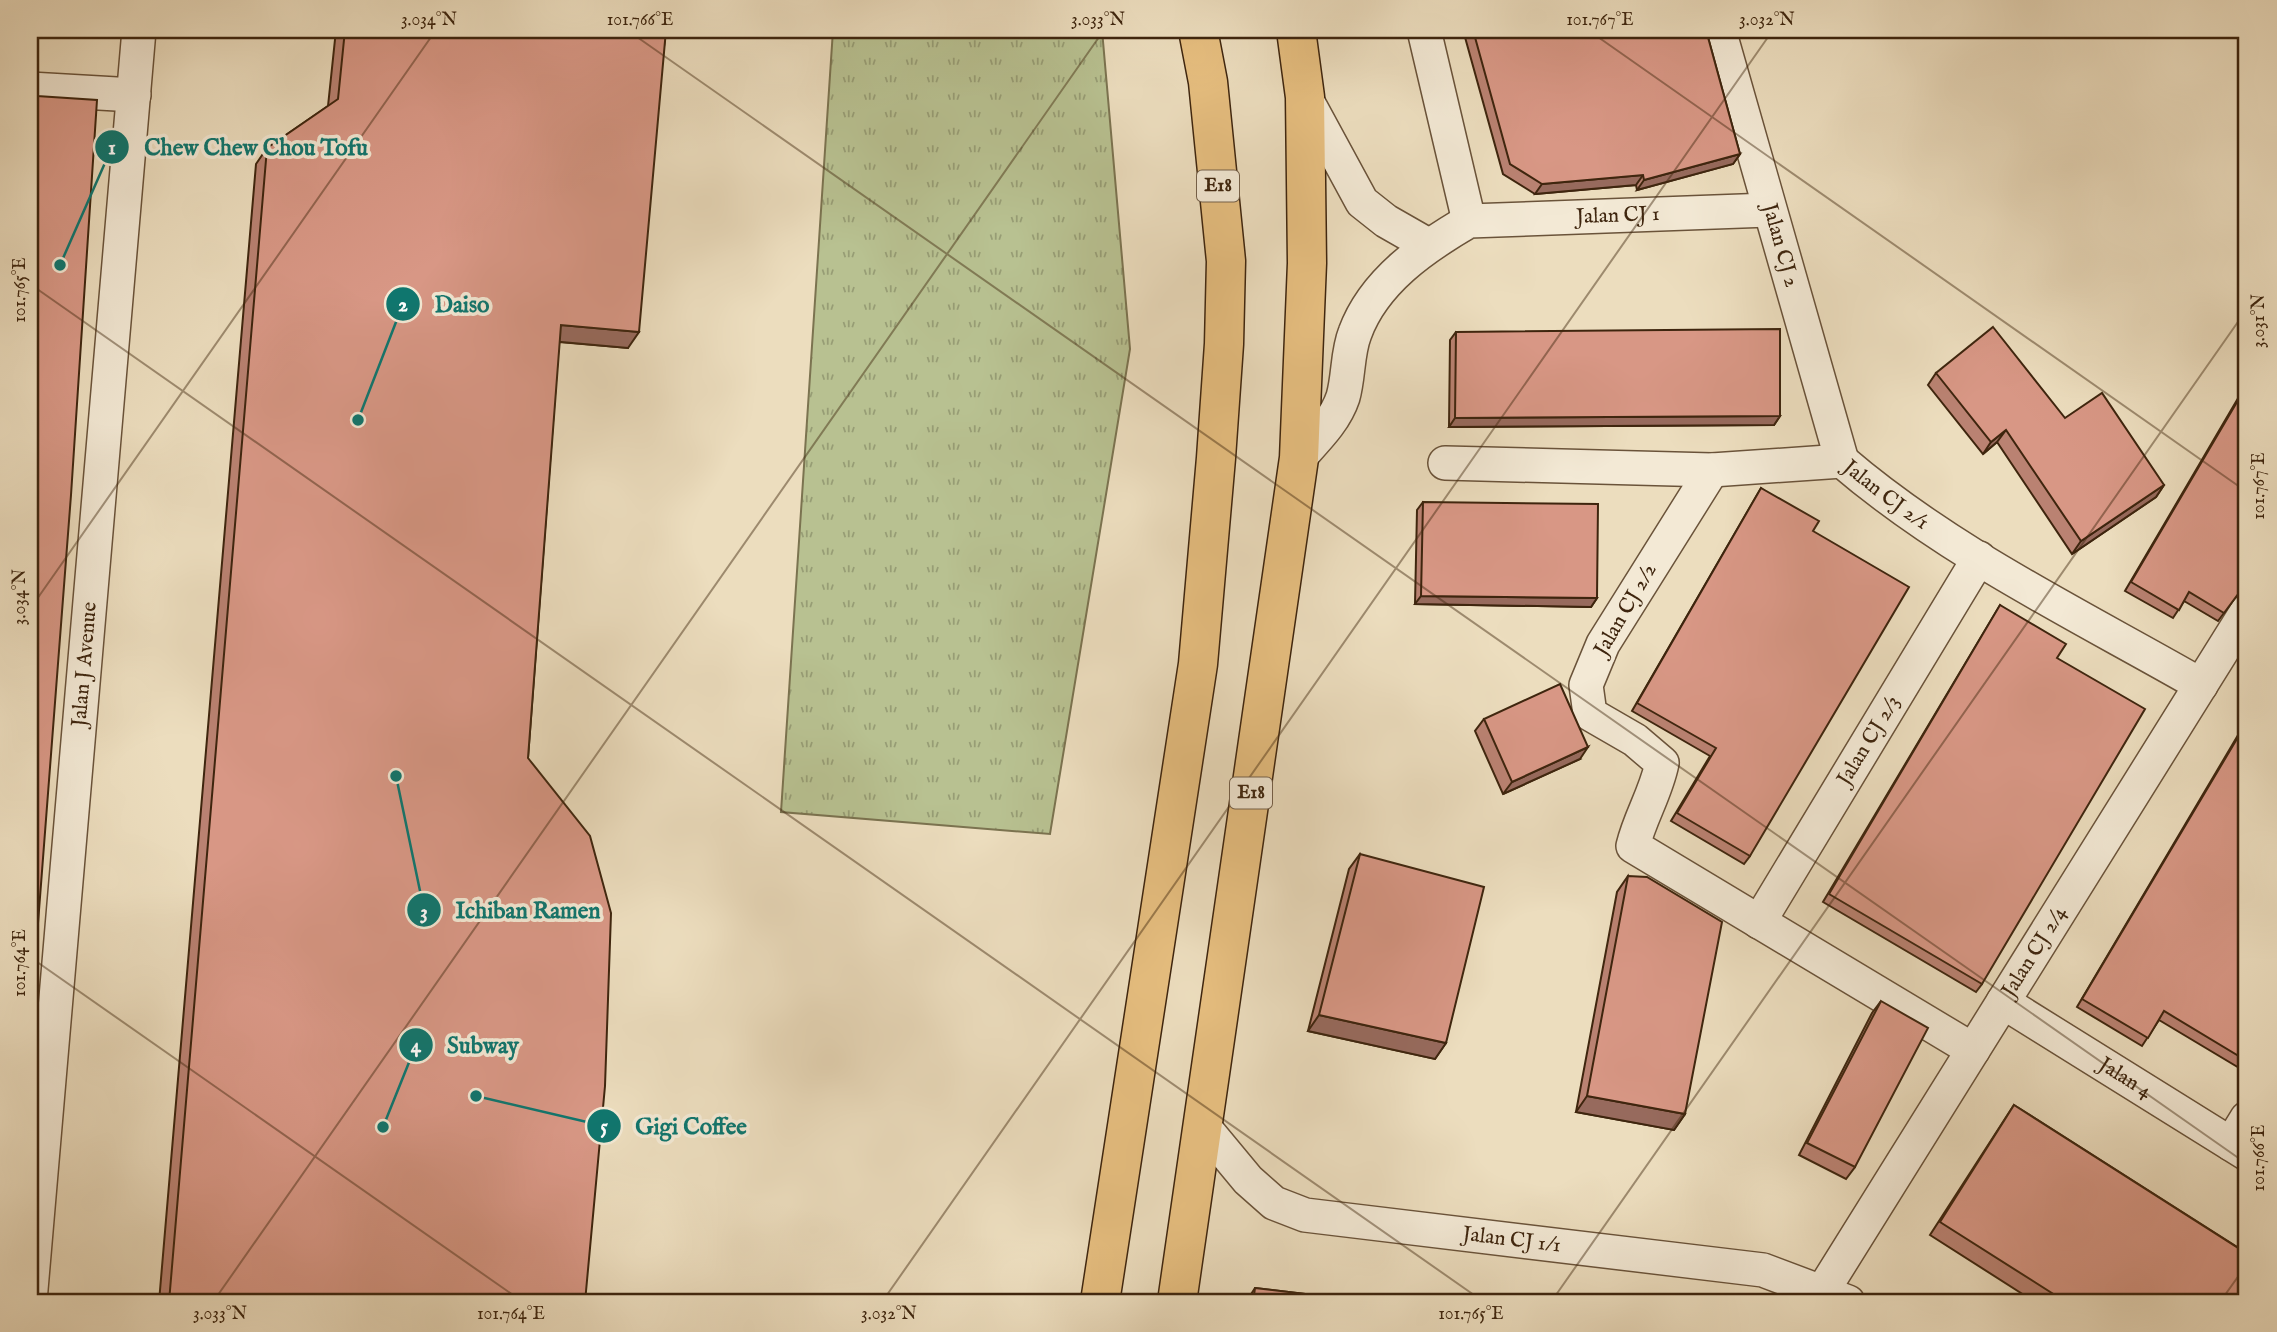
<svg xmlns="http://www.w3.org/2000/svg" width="2277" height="1332" font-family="'IM FELL English',serif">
<defs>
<pattern id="grass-tufts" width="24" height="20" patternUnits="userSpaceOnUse" patternTransform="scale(1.75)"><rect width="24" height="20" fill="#b8c191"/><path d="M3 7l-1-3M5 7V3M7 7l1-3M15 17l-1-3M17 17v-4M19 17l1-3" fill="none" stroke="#979d75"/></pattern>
</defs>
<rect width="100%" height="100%" fill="#ecddbe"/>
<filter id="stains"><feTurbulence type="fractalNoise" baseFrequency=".00286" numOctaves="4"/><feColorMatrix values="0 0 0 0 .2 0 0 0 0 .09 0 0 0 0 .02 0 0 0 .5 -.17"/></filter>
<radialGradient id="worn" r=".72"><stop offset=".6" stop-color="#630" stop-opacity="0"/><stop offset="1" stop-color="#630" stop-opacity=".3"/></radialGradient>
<!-- grass -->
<path fill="url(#grass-tufts)" stroke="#7b7350" stroke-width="2" d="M 833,30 L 1102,30 L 1130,349 L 1050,834 L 781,812 Z"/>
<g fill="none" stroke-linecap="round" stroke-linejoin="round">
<defs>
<g id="minor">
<path d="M 1424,30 L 1469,221"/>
<path id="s1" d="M 1719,30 L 1842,461"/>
<path d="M 30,89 L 134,95"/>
<path d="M 1305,97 L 1362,202 L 1386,221 L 1428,245"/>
<path id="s2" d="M 1299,458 C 1316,439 1335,421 1343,397 C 1349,376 1347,353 1355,333 C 1374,281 1424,247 1469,221 L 1769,210"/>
<path id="s3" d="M 1445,463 L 1712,470 L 1842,461 C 1948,552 2079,615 2201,685"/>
<path d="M 1712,470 L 1603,644 L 1586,685 L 1590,714 L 1635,740 L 1662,763 C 1656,793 1640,817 1633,846 L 1973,1050"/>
<path id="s4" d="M 1759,922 L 1979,558"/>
<path id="s5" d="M 2003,1002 L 2247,1154"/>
<path id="s6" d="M 1204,1127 L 1248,1180 L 1274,1203 L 1305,1215 L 1763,1270 L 1848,1302"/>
<path d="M 2231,1144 L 2247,1118"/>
<path id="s7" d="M 1822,1292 L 2247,611"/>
<path id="s8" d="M 30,1301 L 139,30"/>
</g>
<g id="highway">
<path d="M 1100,1302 L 1198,664 L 1216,458 L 1224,344 L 1226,261 L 1208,82 L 1198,30"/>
<path d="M 1177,1302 L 1299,458 L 1307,263 L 1305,97 L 1296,30"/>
</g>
</defs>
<!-- minor casing -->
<use href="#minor" stroke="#6a533a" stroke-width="36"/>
<!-- highway casing -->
<use href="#highway" stroke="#3e250e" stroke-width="41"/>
<!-- minor -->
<use href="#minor" stroke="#f3e9d5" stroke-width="33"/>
<!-- highway -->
<use href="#highway" stroke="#e6be7f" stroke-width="38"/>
</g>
<!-- wall -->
<g fill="#ba8272" stroke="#3e250e" stroke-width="2">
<path d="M 336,30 L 666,30 L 628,348 L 559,342 L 528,758 L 585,1302 L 159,1302 L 256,164 L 267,148 L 328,106 Z"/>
<path d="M 1463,30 L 1706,30 L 1740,154 L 1733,164 L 1637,190 L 1636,185 L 1535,194 L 1503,174 Z"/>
<path d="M 1456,332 L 1780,416 L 1774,425 L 1449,427 L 1450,340 Z"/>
<path d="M 1936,373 L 2065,418 L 2164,485 L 2156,497 L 2072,554 L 1997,442 L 1983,454 L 1928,385 Z"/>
<path d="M 2247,383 L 2247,582 L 2218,621 L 2184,601 L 2173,618 L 2125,591 Z"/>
<path d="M 1761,488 L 1813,531 L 1750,856 L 1744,864 L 1671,821 L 1710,756 L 1632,711 Z"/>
<path d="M 1423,502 L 1597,598 L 1591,607 L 1415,604 L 1417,510 Z"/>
<path d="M 2000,605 L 2057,658 L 1982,984 L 1976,992 L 1823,902 Z"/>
<path d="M 1484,719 L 1580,759 L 1503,794 L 1475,731 Z"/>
<path d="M 2247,720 L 2247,1071 L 2246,1072 L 2159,1020 L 2142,1046 L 2077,1007 Z"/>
<path d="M 1360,854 L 1446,1043 L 1435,1059 L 1308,1031 L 1349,869 Z"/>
<path d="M 1628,876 L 1685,1114 L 1674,1130 L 1576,1112 L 1617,892 Z"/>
<path d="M 1881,1001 L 1855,1167 L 1846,1179 L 1799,1155 L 1872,1013 Z"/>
<path d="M 2014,1105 L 2242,1250 L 2247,1242 L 2247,1302 L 2035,1302 L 1930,1235 Z"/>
<path d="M 1255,1288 L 1372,1302 L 1246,1302 Z"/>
</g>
<!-- shaded-wall -->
<g fill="#976a5d" stroke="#3e250e" stroke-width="2">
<path d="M 1740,154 L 1733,164 L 1637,190 L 1644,180 Z"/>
<path d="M 1643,175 L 1636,185 L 1535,194 L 1542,184 Z"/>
<path d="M 561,325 L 639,332 L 628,348 L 550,341 Z"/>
<path d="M 1780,416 L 1774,425 L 1449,427 L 1455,418 Z"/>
<path d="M 2006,430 L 1997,442 L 1983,454 L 1991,442 Z"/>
<path d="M 2164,485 L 2156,497 L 2072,554 L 2081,541 Z"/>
<path d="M 1421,596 L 1597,598 L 1591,607 L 1415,604 Z"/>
<path d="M 1588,747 L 1580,759 L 1503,794 L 1512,782 Z"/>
<path d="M 1319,1015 L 1446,1043 L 1435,1059 L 1308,1031 Z"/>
<path d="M 1587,1096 L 1685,1114 L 1674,1130 L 1576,1112 Z"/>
</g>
<!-- building -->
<g fill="#d89785" stroke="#3e250e" stroke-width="2">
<path d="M 345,30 L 666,30 L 639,332 L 561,325 L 528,758 L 590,836 L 611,913 L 605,1086 L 585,1302 L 169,1302 L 267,148 L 338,99 Z"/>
<path d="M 1473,30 L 1706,30 L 1740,154 L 1644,180 L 1643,175 L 1542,184 L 1510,164 Z"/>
<path d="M 30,93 L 37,96 L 97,100 L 71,495 L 35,962 L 32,962 L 30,988 Z"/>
<path d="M 1993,327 L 2065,418 L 2102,393 L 2164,485 L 2081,541 L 2006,430 L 1991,442 L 1936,373 Z"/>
<path d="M 1780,329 L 1780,416 L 1455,418 L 1456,332 Z"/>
<path d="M 2247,385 L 2247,582 L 2224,613 L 2189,592 L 2179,610 L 2131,582 Z"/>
<path d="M 1761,488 L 1819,521 L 1813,531 L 1909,587 L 1750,856 L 1677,813 L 1716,748 L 1637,703 Z"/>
<path d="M 1423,502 L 1598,504 L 1597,598 L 1421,596 Z"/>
<path d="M 2000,605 L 2066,644 L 2057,658 L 2145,709 L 1982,984 L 1829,894 Z"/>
<path d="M 1560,684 L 1588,747 L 1512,782 L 1484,719 Z"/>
<path d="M 2247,722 L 2247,1061 L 2164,1011 L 2148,1038 L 2082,999 Z"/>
<path d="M 1360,854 L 1484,887 L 1446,1043 L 1319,1015 Z"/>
<path d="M 1628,876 L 1647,877 L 1722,922 L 1685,1114 L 1587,1096 Z"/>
<path d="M 1881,1001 L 1928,1028 L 1855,1167 L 1807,1143 Z"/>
<path d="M 2014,1105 L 2243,1251 L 2247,1244 L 2247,1302 L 2066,1302 L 1940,1222 Z"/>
<path d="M 1255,1288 L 1372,1302 L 1253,1302 Z"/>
</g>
<!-- ticks -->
<path fill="none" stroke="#3e250e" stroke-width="2" stroke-opacity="0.45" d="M 627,30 L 2247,1164M 1588,30 L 2247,492M 30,284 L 1484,1302M 30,609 L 436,30M 30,957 L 523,1302M 213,1302 L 1104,30M 882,1302 L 1773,30M 1551,1302 L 2247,309M 2220,1302 L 2247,1264"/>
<g text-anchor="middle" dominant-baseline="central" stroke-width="7" stroke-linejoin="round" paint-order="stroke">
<!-- shield labels -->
<g fill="#f3e9d5" stroke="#74604a" stroke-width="2">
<rect x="1197" y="170.5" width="42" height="31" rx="5"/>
<rect x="1230" y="777.5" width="42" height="31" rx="5"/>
</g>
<g font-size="19" font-weight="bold" fill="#3e250e">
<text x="1218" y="186">E18</text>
<text x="1251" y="793">E18</text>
</g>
<!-- street labels -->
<g font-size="21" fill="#3e250e" stroke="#f3e9d5">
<text stroke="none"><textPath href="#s2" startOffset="453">Jalan CJ 1</textPath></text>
<text stroke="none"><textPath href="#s1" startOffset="224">Jalan CJ 2</textPath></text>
<text stroke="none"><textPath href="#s3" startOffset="453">Jalan CJ 2/1</textPath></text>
<text transform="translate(1626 610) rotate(-60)">Jalan CJ 2/2</text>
<text stroke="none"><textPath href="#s8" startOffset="639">Jalan J Avenue</textPath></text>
<text stroke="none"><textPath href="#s4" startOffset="212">Jalan CJ 2/3</textPath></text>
<text stroke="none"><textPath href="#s7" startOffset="401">Jalan CJ 2/4</textPath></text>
<text stroke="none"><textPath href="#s5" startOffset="144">Jalan 4</textPath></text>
<text stroke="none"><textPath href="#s6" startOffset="345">Jalan CJ 1/1</textPath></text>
</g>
</g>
<!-- callouts -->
<path fill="none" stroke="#0f766e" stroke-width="2.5" d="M60 265L112 147M358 420L403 304M396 776L424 910M383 1127L416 1045M476 1096L604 1126"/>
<g fill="#0f766e" stroke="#f3e9d5" stroke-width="2.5">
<circle cx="60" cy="265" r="7"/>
<circle cx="358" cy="420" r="7"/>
<circle cx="396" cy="776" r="7"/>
<circle cx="383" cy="1127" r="7"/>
<circle cx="476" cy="1096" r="7"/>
<circle cx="112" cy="147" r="18"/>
<circle cx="403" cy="304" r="18"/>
<circle cx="424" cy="910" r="18"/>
<circle cx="416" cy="1045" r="18"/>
<circle cx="604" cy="1126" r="18"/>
</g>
<g font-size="21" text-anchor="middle" font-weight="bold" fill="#fff">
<text x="112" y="154">1</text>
<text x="403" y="311">2</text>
<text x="424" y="918">3</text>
<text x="416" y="1052">4</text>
<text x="604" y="1133">5</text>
</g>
<g font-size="23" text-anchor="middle" font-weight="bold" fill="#0f766e" stroke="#f3e9d5" stroke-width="7" stroke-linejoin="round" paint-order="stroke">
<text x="256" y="155">Chew Chew Chou Tofu</text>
<text x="462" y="312">Daiso</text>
<text x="528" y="918">Ichiban Ramen</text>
<text x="483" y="1053">Subway</text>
<text x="691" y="1134">Gigi Coffee</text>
</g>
<!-- margin -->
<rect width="2277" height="1332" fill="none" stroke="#ecddbe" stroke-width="77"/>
<rect x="38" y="38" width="2200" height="1256" fill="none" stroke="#3e250e" stroke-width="2.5"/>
<g font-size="18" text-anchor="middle" fill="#3e250e">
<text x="429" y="25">3.034°N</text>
<text x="640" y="25">101.766°E</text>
<text x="1098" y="25">3.033°N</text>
<text x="1600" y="25">101.767°E</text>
<text x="1767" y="25">3.032°N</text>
<text transform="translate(19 290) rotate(-90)" y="6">101.765°E</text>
<text transform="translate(2258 321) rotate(-90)" y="6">3.031°N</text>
<text transform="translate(2258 486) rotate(-90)" y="6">101.767°E</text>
<text transform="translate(19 597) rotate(-90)" y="6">3.034°N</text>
<text transform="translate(19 963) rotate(-90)" y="6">101.764°E</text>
<text transform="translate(2258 1158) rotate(-90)" y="6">101.766°E</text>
<text x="220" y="1319">3.033°N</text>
<text x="511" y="1319">101.764°E</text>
<text x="889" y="1319">3.032°N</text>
<text x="1471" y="1319">101.765°E</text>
</g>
<rect width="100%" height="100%" filter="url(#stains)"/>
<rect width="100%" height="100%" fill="url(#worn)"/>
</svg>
